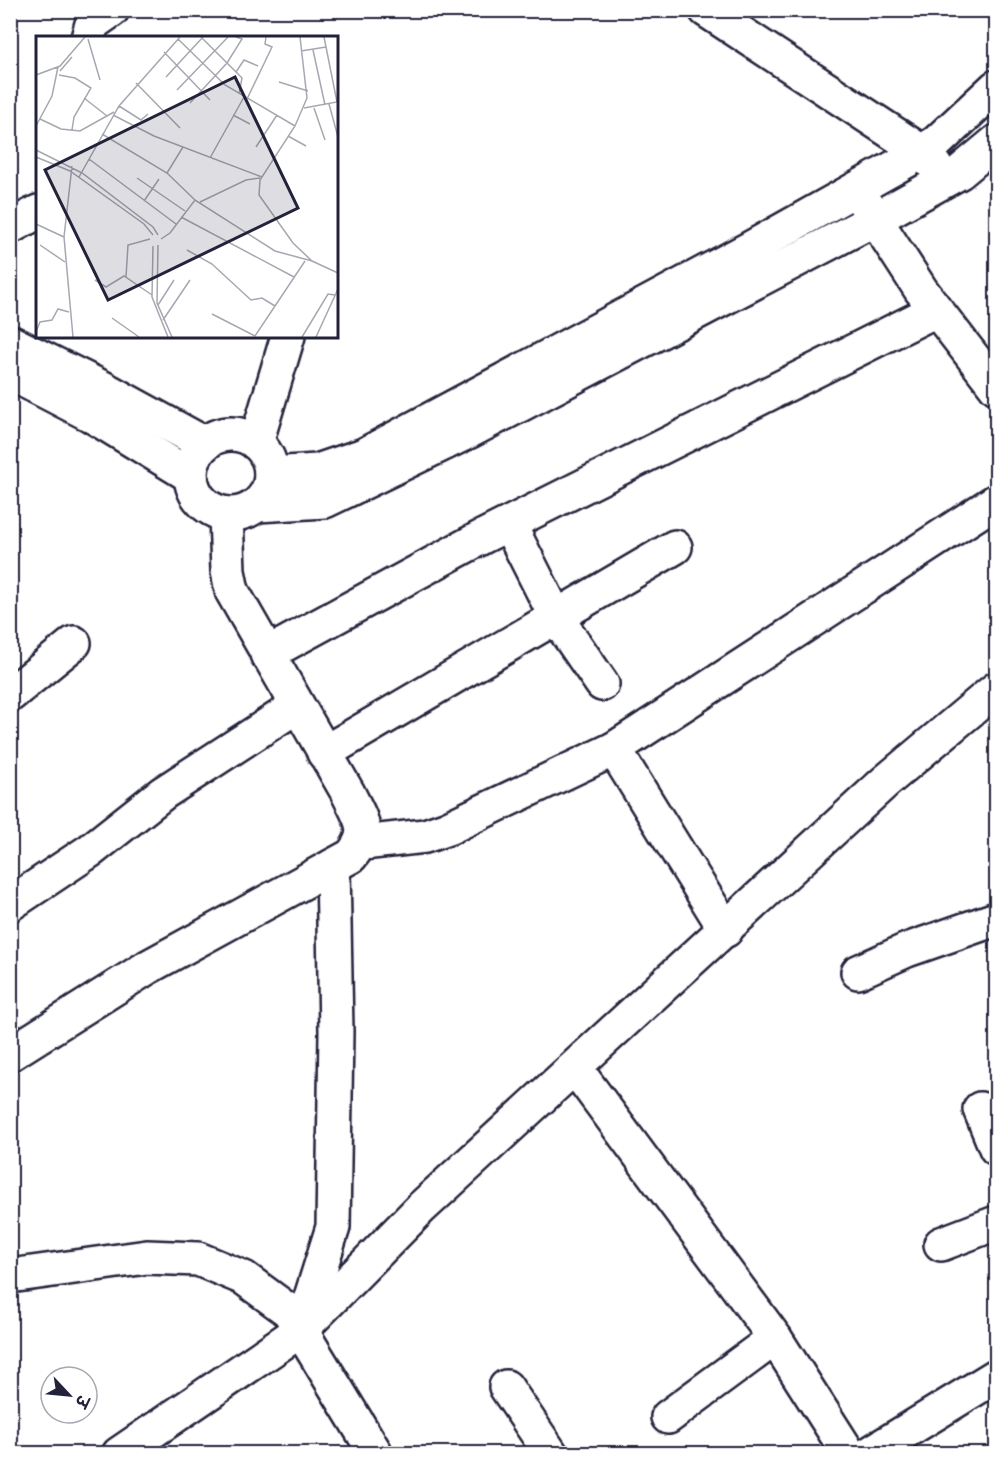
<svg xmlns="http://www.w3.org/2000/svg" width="1007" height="1464" font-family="Mynerve,'Playpen Sans Deva',sans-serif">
<rect width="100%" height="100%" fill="#fff"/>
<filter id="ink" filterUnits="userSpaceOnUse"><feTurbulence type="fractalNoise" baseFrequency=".0167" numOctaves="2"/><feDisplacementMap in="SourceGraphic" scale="12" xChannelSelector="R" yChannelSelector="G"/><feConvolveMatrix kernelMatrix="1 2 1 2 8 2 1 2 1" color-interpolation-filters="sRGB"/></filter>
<g filter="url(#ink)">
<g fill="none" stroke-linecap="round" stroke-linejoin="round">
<defs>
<g id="minor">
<path d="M 706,10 L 922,152 L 935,166"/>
<path d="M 88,38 L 92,24 L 112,10"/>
<path d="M 864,202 L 921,290 L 996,387"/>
<path d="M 10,227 L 38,212"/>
<path d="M 10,342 L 101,387 L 205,444"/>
<path d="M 10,373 L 91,415 L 191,476"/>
<circle cx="231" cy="474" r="40"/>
<path d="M 256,443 L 288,336"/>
<path d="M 271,474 L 317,471 L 364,455 L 749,249 L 922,152 L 937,142 L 996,87"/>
<path d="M 257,505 L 325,501 L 470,431 L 875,219 L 960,172 L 996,142"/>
<path d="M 509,524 L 556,617 L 602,684"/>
<path d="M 267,654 L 482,537 L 936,310"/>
<path d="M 10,695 L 74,643"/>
<path d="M 614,749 L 726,930"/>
<path d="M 324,753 L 675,547"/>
<path d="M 363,843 L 425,836 L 448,828 L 614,749 L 996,501"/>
<path d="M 10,904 L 91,850 L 163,793 L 297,706"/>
<path d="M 858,972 L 907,950 L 996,919"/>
<path d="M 10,1054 L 148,967 L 351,856 C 372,831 361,820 348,793 L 232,591 L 228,571 L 226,514"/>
<path d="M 575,1068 L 775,1338 L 849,1454"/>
<path d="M 980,1109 L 996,1148"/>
<path d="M 941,1244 L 996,1223"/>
<path d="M 10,1276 L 147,1257 L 198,1259 L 244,1278 L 289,1311 L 376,1454"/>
<path d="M 302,1326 L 333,1227 L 336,1032 L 333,866"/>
<path d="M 506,1387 L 551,1454"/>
<path d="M 668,1417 L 775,1338"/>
<path d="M 119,1454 L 301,1330 L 422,1207 L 885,782 L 996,689"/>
<path d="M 869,1454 L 996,1376"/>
</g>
</defs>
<!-- minor casing -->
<use href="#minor" stroke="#22223b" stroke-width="38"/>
<!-- minor -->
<use href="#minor" stroke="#fff" stroke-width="33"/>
</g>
</g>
<!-- overview -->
<g transform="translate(36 36)">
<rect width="302" height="302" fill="#fff"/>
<path fill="none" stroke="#a7a7b1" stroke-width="1.5" d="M 165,1 L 206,42 L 203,58M 264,1 L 271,62 L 259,90 L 224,144 L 223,159 L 257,207 L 276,225 L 302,237M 52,3 L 64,44M 142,3 L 189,49 L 259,90M 277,14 L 289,69M 265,15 L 290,11M 128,16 L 174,64M 24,35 L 36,21M 200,36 L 208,24 L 222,30M 0,39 L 24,30 L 49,1M 23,39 L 39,42 L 55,52 L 38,81 L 36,94M 130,41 L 167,1M 243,46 L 272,55M 100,47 L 144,92M 141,54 L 192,1M 48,62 L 71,80M 211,63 L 236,11 L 229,8 L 230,1M 154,67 L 191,27 L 206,3 L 200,1M 293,68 L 302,101M 83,70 L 105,84 L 112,78M 268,72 L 301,66 L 288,1M 278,72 L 289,104M 77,79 L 118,100 L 226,141M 197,79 L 214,88M 4,83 L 25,93 L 44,95 L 78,76M 0,90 L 16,60 L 22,31M 66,98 L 131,137 L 159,164M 252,100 L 270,110M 220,111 L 241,79M 0,114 L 46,137 L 117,191 L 122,199M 0,121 L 34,135 L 108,188 L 117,199M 174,122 L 208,61M 53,123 L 140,188M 36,130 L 28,201 L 37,301M 131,137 L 147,111M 43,141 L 83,70 L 144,1M 101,142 L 149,175M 108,165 L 123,143M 164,166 L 210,144 L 224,142M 145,181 L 258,241M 0,188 L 28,201M 125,203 L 134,197 L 159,164 L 239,215 L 276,225M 4,209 L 29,226M 122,209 L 121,267 L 136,301M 117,210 L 116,261 L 132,301M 151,214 L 176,228 L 215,264 L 226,262 L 239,270M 90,241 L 92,209 L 114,203M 59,244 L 70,251 L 88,240 L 116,259M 122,269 L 138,244M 176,278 L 219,300 L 269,225M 76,282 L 103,301M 127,284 L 154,244M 0,296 L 4,286 L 16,284 L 22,273 L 33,276M 266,301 L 292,258 L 299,259M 280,301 L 302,253"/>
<path fill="#22223b" fill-opacity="0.15" stroke="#22223b" stroke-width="3" d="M 199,41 L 262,172 L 72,264 L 9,134 Z"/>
<rect width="302" height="302" fill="none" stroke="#22223b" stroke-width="3"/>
</g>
<!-- margin -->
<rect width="1007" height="1464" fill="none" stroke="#fff" stroke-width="36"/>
<rect x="18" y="18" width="971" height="1428" fill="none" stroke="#22223b" stroke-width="2" filter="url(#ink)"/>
<!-- north arrow -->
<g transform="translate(69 1395) rotate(116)"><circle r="28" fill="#ffffff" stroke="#a7a7b1" stroke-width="1.5"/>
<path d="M0-4.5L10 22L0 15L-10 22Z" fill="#22223b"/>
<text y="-9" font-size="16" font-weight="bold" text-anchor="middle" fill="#22223b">उ</text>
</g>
</svg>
